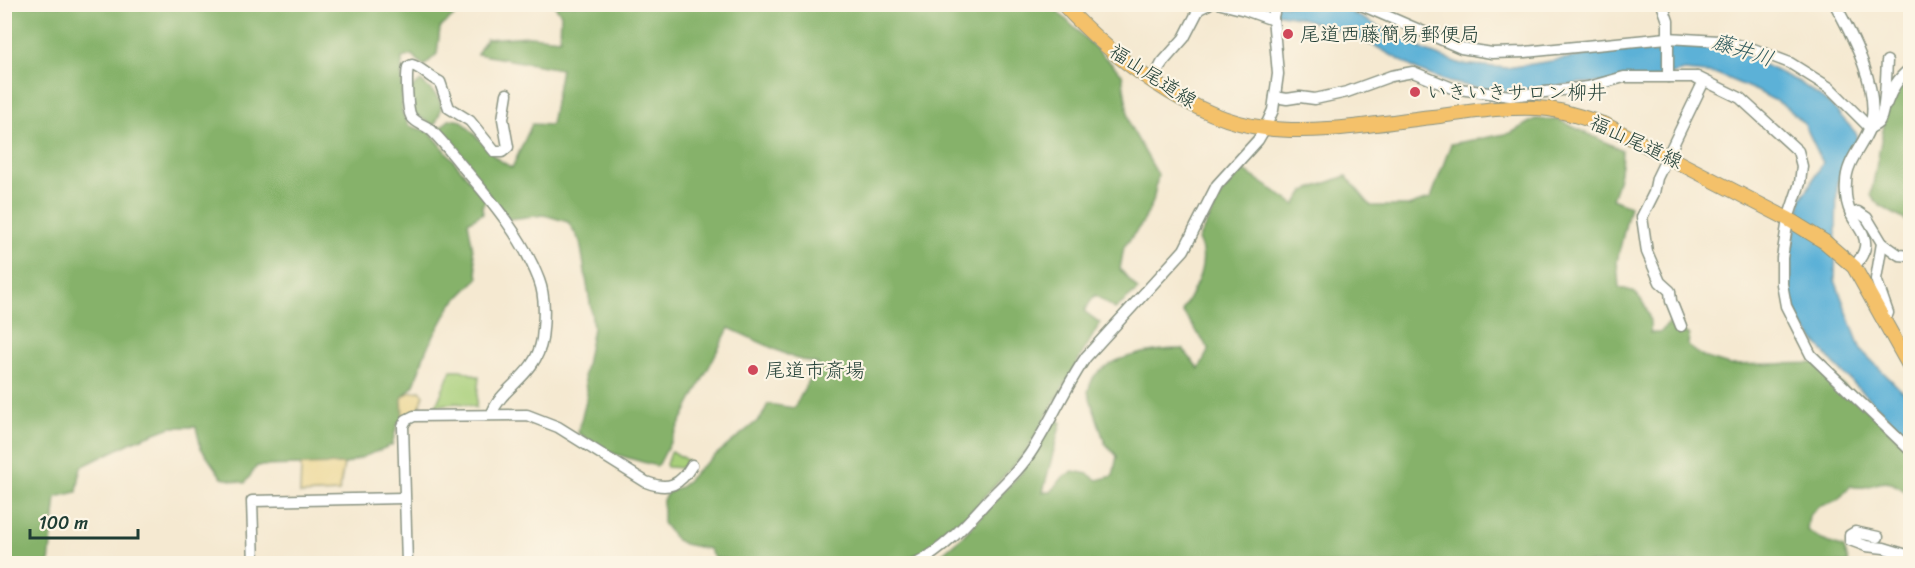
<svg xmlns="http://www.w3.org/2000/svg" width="1915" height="568" font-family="Sriracha,'Klee One',sans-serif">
<rect width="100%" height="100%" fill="#fcf5e5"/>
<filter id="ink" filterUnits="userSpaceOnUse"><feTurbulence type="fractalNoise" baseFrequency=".0167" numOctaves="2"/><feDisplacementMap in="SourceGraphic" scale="12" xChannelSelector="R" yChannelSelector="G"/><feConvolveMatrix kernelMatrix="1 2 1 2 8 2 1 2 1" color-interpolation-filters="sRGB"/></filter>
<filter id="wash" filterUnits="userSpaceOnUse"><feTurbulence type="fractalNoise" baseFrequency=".008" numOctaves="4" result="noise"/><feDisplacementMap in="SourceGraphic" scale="24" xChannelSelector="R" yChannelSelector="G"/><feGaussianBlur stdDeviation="1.35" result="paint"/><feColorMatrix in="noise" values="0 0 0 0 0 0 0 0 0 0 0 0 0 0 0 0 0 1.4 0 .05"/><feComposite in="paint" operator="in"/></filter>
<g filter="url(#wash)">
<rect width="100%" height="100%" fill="#f5e9d1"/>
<!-- green -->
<g fill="#a8cf7a" stroke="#648657" stroke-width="1.5">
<path d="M 451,370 L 461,370 L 479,377 L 476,408 C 462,401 451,403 436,406 Z"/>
<path d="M 672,451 L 688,461 L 687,463 L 685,462 L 682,468 L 667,467 L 666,464 Z"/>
</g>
<!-- forest -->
<g fill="#86b26a" stroke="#52784f" stroke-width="1.5">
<path d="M 4,5 L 484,5 L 462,9 L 440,28 L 437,54 L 424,66 L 412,55 L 402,58 L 402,112 L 409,126 L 430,132 L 486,200 L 482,206 L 483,213 L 468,222 L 478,278 L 451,305 L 426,350 L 414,385 L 402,398 L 403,418 L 397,425 L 392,445 L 346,464 L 257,466 L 245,483 L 222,478 L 201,448 L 196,427 L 171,427 L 134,441 L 81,467 L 77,492 L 56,497 L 49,563 L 5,563 Z"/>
<path d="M 554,5 L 1051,5 L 1122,74 L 1130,126 L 1158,175 L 1153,202 L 1143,222 L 1124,247 L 1120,269 L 1138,290 L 1115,309 L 1095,295 L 1084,311 L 1100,323 L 1025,453 L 966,517 L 944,537 L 924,551 L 897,563 L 737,563 L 732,560 L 714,558 L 709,549 L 684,544 L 676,540 L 663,523 L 663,500 L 667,493 L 682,486 L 701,467 L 761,418 L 768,404 L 794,408 L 818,364 L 794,358 L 729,328 L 659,464 L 656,466 L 608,452 L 578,433 L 587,397 L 584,375 L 593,328 L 591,309 L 580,241 L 568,222 L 544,215 L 509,219 L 442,140 L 441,127 L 450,119 L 462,121 L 496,158 L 512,168 L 532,124 L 551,125 L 561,69 L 477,54 L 486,39 L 529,36 L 560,39 L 561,14 Z"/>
<path d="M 1910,65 L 1910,223 L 1880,206 L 1871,195 L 1889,98 Z"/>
<path d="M 421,81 C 440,99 448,101 434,126 L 412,112 L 412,88 Z"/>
<path d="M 1535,119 L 1559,120 L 1622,150 C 1622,168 1619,182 1612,199 L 1630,206 L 1617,261 L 1619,288 C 1623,289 1630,290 1634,292 C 1645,301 1652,319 1650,333 L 1660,333 L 1669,323 L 1689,335 L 1688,346 L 1703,357 L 1729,365 L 1820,363 L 1910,450 L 1910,495 C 1877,468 1880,493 1850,486 L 1839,499 L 1818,507 L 1809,516 L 1807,530 L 1822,540 L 1844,548 L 1849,563 L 934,564 L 932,562 L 963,536 L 1021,473 L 1054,419 L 1061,422 L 1043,492 L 1051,492 L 1063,477 L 1073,471 L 1088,474 L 1097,480 L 1113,476 L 1117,456 L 1105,443 L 1088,392 C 1089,388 1091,382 1093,378 C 1109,355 1158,349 1183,349 L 1199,369 L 1209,349 L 1182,311 C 1194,290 1211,263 1198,240 L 1223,192 L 1243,170 L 1295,205 L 1304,191 L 1346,176 L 1371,206 L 1408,206 L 1431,198 L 1451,144 L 1511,133 Z"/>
</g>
<!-- sand -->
<g fill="#eeda9e" stroke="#868c69" stroke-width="1.5">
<path d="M 420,391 L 424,395 L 419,409 L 403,418 L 402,398 L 410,392 Z"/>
<path d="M 344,464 L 339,492 L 300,494 L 301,465 Z"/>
</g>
<!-- water -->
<path fill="#5bb1d7" stroke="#3d7786" stroke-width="1.5" d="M 1228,5 L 1337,5 L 1426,51 L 1461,64 L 1507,68 L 1640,47 L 1678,44 L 1738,52 L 1799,82 L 1831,105 L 1856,133 L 1857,144 L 1845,164 L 1837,183 L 1835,280 L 1861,350 L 1910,399 L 1910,439 L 1833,363 L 1801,324 L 1790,296 L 1791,251 L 1801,200 L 1823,163 L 1805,125 L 1787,107 L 1757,91 L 1717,74 L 1684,71 L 1636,83 L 1580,83 L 1521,92 L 1483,89 L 1449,82 L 1419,71 L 1377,47 L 1335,29 L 1298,17 Z"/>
</g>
<g filter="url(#ink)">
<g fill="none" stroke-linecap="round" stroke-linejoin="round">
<defs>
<g id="minor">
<path d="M 1221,4 L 1245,10 L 1273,20"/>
<path d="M 1359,4 L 1461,48 L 1492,53 L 1525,52 L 1667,38 L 1719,41 L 1748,47 L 1790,63 L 1830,88 L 1870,128"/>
<path d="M 1662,4 L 1668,21 L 1668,77"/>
<path d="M 1835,4 C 1852,35 1883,94 1869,129 C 1862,147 1846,162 1846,183 C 1845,193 1847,205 1851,214 C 1856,225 1867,234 1865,247 C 1864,254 1858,262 1854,267"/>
<path d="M 1153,80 L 1162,63 L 1184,38 L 1199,9 L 1209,4"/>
<path d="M 1275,97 L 1287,99 L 1300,97 L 1315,99 L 1347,92 L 1391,76 L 1413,72 L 1452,88 L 1510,96 L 1588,87 L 1624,77 L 1697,77 L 1740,98 L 1798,151 L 1802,166 L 1800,183 L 1788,219 L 1782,258 L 1782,284 L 1786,306 L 1811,355 L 1910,450"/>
<path d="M 1886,105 C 1892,89 1897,79 1910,69"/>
<path d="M 1870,128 C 1872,127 1876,125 1878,123 C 1886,115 1886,74 1887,61"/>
<path d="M 1851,214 L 1858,212 L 1867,218 L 1882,243 L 1876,279 L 1888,313 L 1885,320"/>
<path d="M 1882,243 L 1899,255 L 1910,256"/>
<path d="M 1681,326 L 1671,301 L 1670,291 L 1660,282 L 1647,252 L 1642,217 L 1654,193 L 1657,178 L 1703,83 L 1696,79 L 1697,77"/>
<path d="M 492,414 C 500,387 536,377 542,339 C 544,321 546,298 539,280 C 523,238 492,201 463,167 C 453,155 444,143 433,132 C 427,125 417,125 411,116 C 407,109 406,76 408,67 L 412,65 C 422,68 430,78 440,82 L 449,108 L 470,121 L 495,152 L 502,152 L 508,147 L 503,119 L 507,94"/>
<path d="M 1878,537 L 1855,532 L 1850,535 L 1850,540 L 1866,546 L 1884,548 L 1910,556"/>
<path d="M 254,564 L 252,501 L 404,498"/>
<path d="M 407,564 L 403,426 L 406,420 L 414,416 L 527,415 L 558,427 L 646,482 C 669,491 680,485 692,465"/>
<path d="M 916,564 C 948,546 966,524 991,497 C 1006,482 1022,467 1033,449 C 1052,419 1066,386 1086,357 L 1184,250 L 1217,185 L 1258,140 L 1265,128 L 1273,110 L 1278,74 L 1273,17 L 1276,4"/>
</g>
<path id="major" d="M 1063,4 C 1111,57 1193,120 1265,128 C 1319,135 1377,123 1432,117 C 1471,112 1510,105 1549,109 C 1569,112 1587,119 1606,125 L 1788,219 L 1825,242 L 1854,267 L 1910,367"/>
</defs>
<!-- minor casing -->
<use href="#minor" stroke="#8a9382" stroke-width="13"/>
<!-- major casing -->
<use href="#major" stroke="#8a9382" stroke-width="16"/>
<!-- minor -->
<use href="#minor" stroke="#fff" stroke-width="10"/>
<!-- major -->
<use href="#major" stroke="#f4c16a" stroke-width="14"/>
</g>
</g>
<!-- markers -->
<g fill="#d1495b" stroke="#fcf5e5" stroke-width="2">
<circle cx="1288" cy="34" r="6"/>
<circle cx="1415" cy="92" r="6"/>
<circle cx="753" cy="370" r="6"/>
</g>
<g text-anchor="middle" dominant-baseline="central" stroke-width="4.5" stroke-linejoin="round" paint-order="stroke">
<!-- poi labels -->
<g font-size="20" fill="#1f3d34" stroke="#fcf5e5" text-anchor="start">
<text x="1300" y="34">尾道西藤簡易郵便局</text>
<text x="1427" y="92">いきいきサロン柳井</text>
<text x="765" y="370">尾道市斎場</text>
</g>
<!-- street labels -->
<g font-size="20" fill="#1f3d34" stroke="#fcf5e5">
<text transform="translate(1153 76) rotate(33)">福山尾道線</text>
<text transform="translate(1636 142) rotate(25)">福山尾道線</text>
</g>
<!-- water labels -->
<g font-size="21" font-style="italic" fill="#2e5a5d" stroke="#fcf5e5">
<text transform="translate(1743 50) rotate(18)">藤井川</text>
</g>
</g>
<!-- margin -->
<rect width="1915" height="568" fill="none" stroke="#fcf5e5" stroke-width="24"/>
<!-- scale -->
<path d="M30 529v9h108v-9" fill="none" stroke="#1f3d34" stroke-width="3"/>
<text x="39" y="529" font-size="18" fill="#1f3d34" stroke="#fcf5e5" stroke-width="4.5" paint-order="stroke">100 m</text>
</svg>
